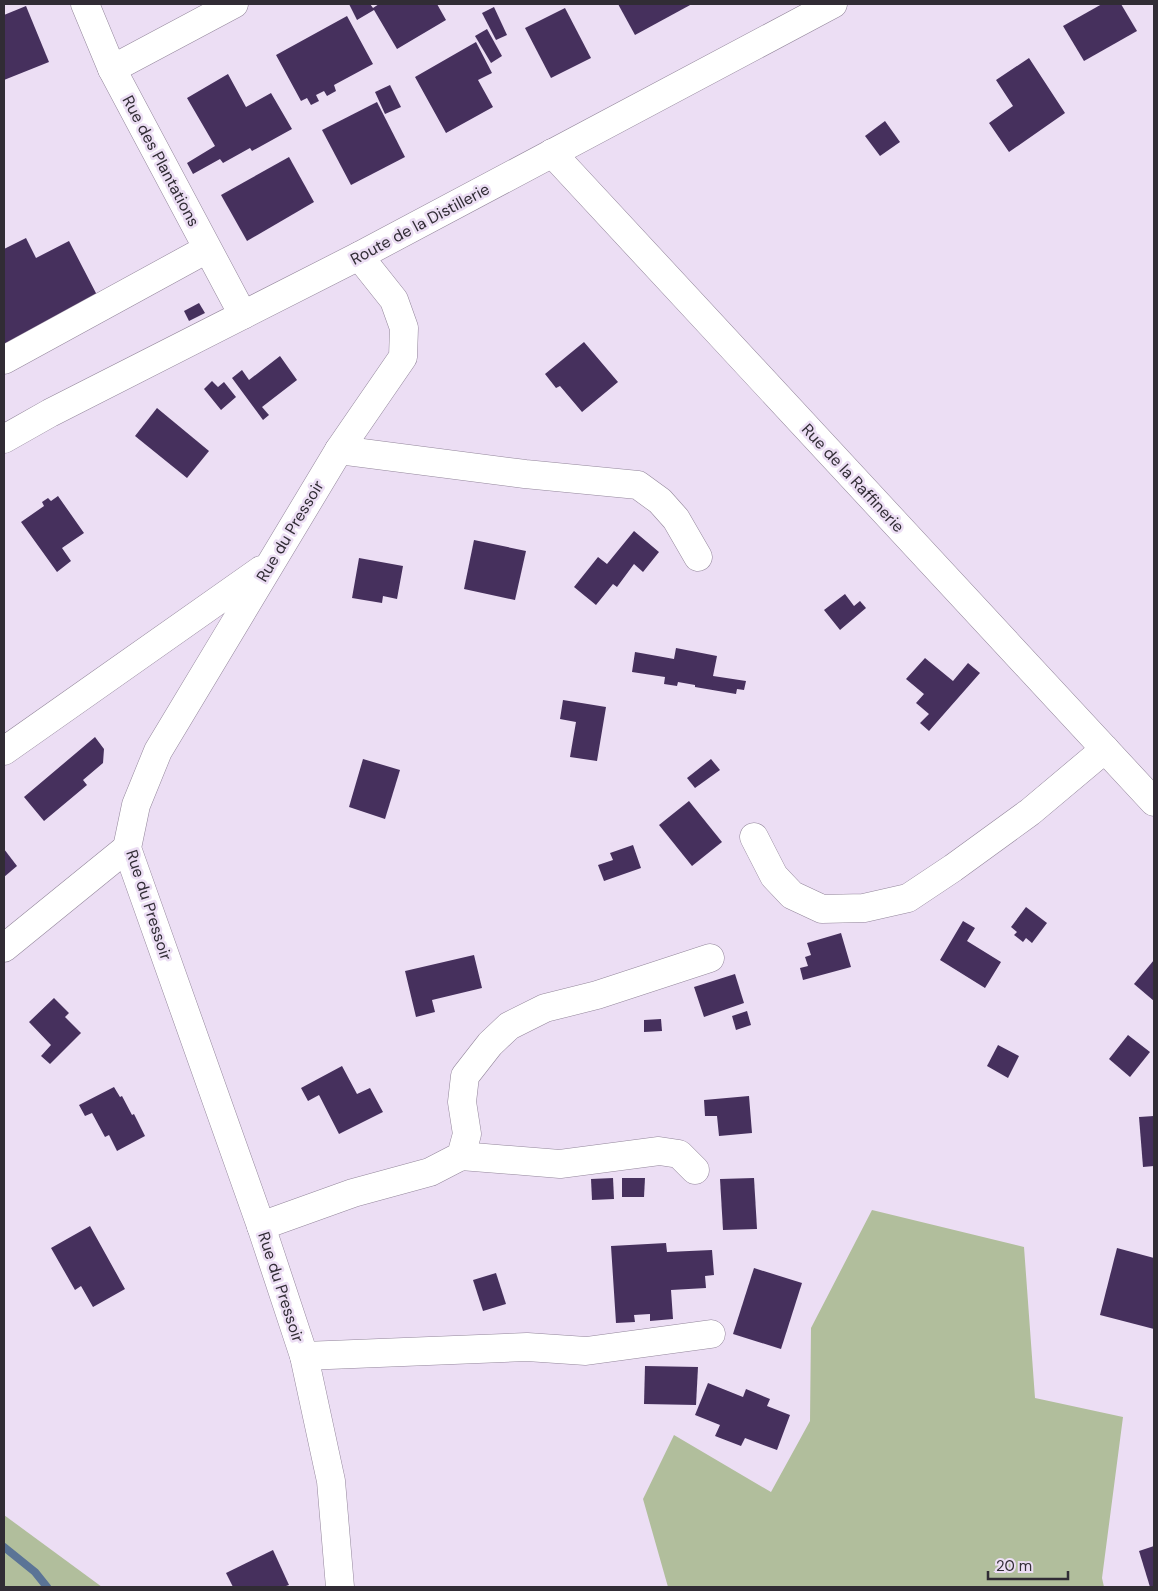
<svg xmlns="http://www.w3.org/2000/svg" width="1158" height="1591" font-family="'DM Sans',sans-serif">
<rect width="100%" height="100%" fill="#ecdef4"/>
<!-- green -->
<g fill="#b1be9c">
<path d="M 872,1210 L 1024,1247 L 1035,1398 L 1123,1417 L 1102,1578 L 1104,1587 L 668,1587 L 643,1499 L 674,1435 L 771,1492 L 810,1421 L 811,1328 Z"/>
<path d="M 4,1515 L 102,1587 L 4,1587 Z"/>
</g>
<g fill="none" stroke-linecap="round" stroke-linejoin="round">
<!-- stream -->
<path stroke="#5b7496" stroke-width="8" d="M 4,1547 L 35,1572 L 47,1587"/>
</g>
<!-- building -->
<g fill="#46305d">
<path d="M 349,4 L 370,4 L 373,8 L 379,4 L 437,4 L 446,20 L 397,49 L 374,10 L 357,20 Z"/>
<path d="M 618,4 L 692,4 L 635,35 Z"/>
<path d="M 1102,4 L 1121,4 L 1137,31 L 1084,61 L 1063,26 Z"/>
<path d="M 26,6 L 49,62 L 4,80 L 4,15 Z"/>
<path d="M 494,7 L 507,35 L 496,40 L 482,13 Z"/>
<path d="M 565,8 L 591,58 L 551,78 L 525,28 Z"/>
<path d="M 347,16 L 373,64 L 334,85 L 336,91 L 327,96 L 324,91 L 316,95 L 319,101 L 311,105 L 307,98 L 301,101 L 276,55 Z"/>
<path d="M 487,29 L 502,56 L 491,63 L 475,36 Z"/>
<path d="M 476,42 L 492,73 L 478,80 L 493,107 L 446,133 L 415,77 Z"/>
<path d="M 1029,58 L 1065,113 L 1009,152 L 989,123 L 1013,106 L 996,80 Z"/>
<path d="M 228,74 L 246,107 L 271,93 L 292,129 L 252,151 L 250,148 L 223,163 L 220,159 L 193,174 L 187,163 L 215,146 L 187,98 Z"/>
<path d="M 390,85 L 401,107 L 385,114 L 375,92 Z"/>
<path d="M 377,102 L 405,157 L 351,185 L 322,130 Z"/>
<path d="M 885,121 L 900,142 L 880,156 L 865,136 Z"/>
<path d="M 289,157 L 314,202 L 247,241 L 221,195 Z"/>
<path d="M 26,238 L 36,258 L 69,241 L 98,297 L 4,345 L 4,249 Z"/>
<path d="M 199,303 L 205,313 L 189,321 L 184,311 Z"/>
<path d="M 584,342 L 618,382 L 582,412 L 560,386 L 556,388 L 545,374 Z"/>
<path d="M 280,356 L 297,380 L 262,407 L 269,415 L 263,420 L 232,378 L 242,370 L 249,380 Z"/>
<path d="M 212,381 L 218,387 L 224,382 L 236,397 L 221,410 L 204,389 Z"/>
<path d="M 157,408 L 209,451 L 187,478 L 135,436 Z"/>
<path d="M 58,496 L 84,533 L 62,548 L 71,561 L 57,572 L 21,522 L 44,506 L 42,502 L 48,498 L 51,501 Z"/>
<path d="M 634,531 L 659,552 L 643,572 L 634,564 L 617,587 L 613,584 L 596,605 L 574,587 L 598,557 L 607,564 Z"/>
<path d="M 474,540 L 526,551 L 515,600 L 464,589 Z"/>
<path d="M 359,558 L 403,566 L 397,599 L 383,596 L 382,603 L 352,598 Z"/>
<path d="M 845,594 L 854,606 L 860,601 L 866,608 L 840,630 L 824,610 Z"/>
<path d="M 676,648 L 717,656 L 713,676 L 746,681 L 744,690 L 737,689 L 736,694 L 695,687 L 695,685 L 678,682 L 677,686 L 664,684 L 665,677 L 632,672 L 635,652 L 674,659 Z"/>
<path d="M 925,658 L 953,681 L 968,663 L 980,673 L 929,731 L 920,723 L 929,714 L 916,703 L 924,694 L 906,679 Z"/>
<path d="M 563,700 L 606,707 L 597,761 L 570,757 L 576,722 L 560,719 Z"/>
<path d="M 95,737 L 104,749 L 103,763 L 83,780 L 87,785 L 44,821 L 24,797 Z"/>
<path d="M 363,759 L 400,770 L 385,819 L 349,807 Z"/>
<path d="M 711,759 L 720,770 L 695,788 L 687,778 Z"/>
<path d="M 689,801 L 722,842 L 692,866 L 659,825 Z"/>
<path d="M 633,845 L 641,868 L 604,881 L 598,865 L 613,860 L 610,853 Z"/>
<path d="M 4,849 L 17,866 L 4,877 Z"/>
<path d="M 1026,907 L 1047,923 L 1032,943 L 1026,938 L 1023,942 L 1014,935 L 1017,932 L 1011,927 Z"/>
<path d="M 963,921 L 975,928 L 967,941 L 1001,962 L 985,988 L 940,960 Z"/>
<path d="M 841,933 L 851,967 L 803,980 L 800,968 L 808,966 L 805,957 L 811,955 L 807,943 Z"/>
<path d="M 474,955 L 482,988 L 432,1000 L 435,1012 L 416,1017 L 405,971 Z"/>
<path d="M 1154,960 L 1154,1001 L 1134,984 Z"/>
<path d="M 735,974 L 744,1003 L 704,1017 L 694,987 Z"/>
<path d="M 54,998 L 69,1013 L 65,1017 L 81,1033 L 50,1064 L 41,1056 L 51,1045 L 29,1022 Z"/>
<path d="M 747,1011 L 751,1025 L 736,1030 L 732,1016 Z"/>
<path d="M 661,1019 L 662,1031 L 644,1032 L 644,1020 Z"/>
<path d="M 1128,1035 L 1150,1052 L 1130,1077 L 1109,1059 Z"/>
<path d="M 998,1045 L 1019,1056 L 1008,1078 L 987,1066 Z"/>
<path d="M 342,1066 L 357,1094 L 370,1088 L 383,1112 L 339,1134 L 319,1095 L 308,1101 L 301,1088 Z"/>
<path d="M 114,1087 L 120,1097 L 122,1096 L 132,1115 L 134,1114 L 145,1136 L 117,1151 L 109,1135 L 105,1137 L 92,1113 L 85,1116 L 79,1105 Z"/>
<path d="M 749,1096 L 752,1133 L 719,1136 L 717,1116 L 705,1116 L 704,1100 Z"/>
<path d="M 1154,1116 L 1154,1166 L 1143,1167 L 1139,1117 Z"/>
<path d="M 613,1178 L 614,1199 L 592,1200 L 591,1179 Z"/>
<path d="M 622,1178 L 645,1178 L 644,1197 L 622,1197 Z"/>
<path d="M 754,1178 L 757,1229 L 723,1230 L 720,1179 Z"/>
<path d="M 90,1226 L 125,1289 L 93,1307 L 81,1286 L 75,1290 L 51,1248 Z"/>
<path d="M 666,1243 L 667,1252 L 712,1250 L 714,1275 L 705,1276 L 706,1288 L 671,1290 L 673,1319 L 650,1321 L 650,1314 L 634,1315 L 635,1322 L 616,1323 L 611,1246 Z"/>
<path d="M 1117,1248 L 1154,1258 L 1154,1329 L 1100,1315 Z"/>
<path d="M 754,1268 L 802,1283 L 781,1349 L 733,1334 Z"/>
<path d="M 496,1273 L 506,1304 L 483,1311 L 473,1280 Z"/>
<path d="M 645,1366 L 698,1367 L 696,1405 L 644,1404 Z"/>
<path d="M 708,1383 L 743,1397 L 746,1389 L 770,1399 L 767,1406 L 790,1415 L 777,1450 L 745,1438 L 741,1446 L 715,1436 L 720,1425 L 695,1415 Z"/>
<path d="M 1154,1546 L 1154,1587 L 1150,1587 L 1139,1551 Z"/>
<path d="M 273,1550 L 289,1585 L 283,1587 L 233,1587 L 226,1573 Z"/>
</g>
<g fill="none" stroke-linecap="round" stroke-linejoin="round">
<defs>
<g id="minor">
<path d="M 85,4 L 112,69 L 243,315"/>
<path d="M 112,69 L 234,4"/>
<path d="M 552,153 L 1154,802"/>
<path d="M 4,360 L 207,249"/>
<path d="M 4,439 L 50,413 L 359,256 L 833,4"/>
<path d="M 339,450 L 525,474 L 638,485 L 660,501 L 676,519 L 698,557"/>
<path d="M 4,751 L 261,570"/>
<path d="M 754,837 L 774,876 L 792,895 L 822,909 L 864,908 L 908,898 L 953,868 L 1030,812 L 1105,749"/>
<path d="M 4,948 L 127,848"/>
<path d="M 461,1156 L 560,1164 L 659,1151 L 679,1154 L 695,1170"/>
<path d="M 261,1226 L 353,1193 L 430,1172 L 461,1156 L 467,1134 L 462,1102 L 465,1076 L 490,1044 L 509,1026 L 545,1008 L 597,995 L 710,958"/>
<path d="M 304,1356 L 527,1347 L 586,1351 L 711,1334"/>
<path d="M 340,1587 L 331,1481 L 304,1356 L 261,1226 L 127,848 L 136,805 L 158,751 L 339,450 L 403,357 L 404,328 L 394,300 L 359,256"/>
</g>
</defs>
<!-- minor casing -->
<use href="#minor" stroke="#93869b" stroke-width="29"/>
<!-- minor -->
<use href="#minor" stroke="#fff" stroke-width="28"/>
</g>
<g text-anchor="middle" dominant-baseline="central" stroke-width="5" stroke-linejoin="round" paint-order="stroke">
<!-- street labels -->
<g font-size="16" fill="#312c35" stroke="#ecdef4">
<text transform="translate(161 161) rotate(62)">Rue des Plantations</text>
<text transform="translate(420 224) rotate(-28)">Route de la Distillerie</text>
<text transform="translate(853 478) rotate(47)">Rue de la Raffinerie</text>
<text transform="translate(290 531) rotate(-59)">Rue du Pressoir</text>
<text transform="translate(149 905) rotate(72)">Rue du Pressoir</text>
<text transform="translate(281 1287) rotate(72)">Rue du Pressoir</text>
</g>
</g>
<!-- border -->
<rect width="1158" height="1591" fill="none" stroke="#312c35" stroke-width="10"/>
<!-- scale -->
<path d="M988 1571v8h80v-8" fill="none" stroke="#312c35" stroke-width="2.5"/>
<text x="996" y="1571" font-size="15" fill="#312c35" stroke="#ecdef4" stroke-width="4" paint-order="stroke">20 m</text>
</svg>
